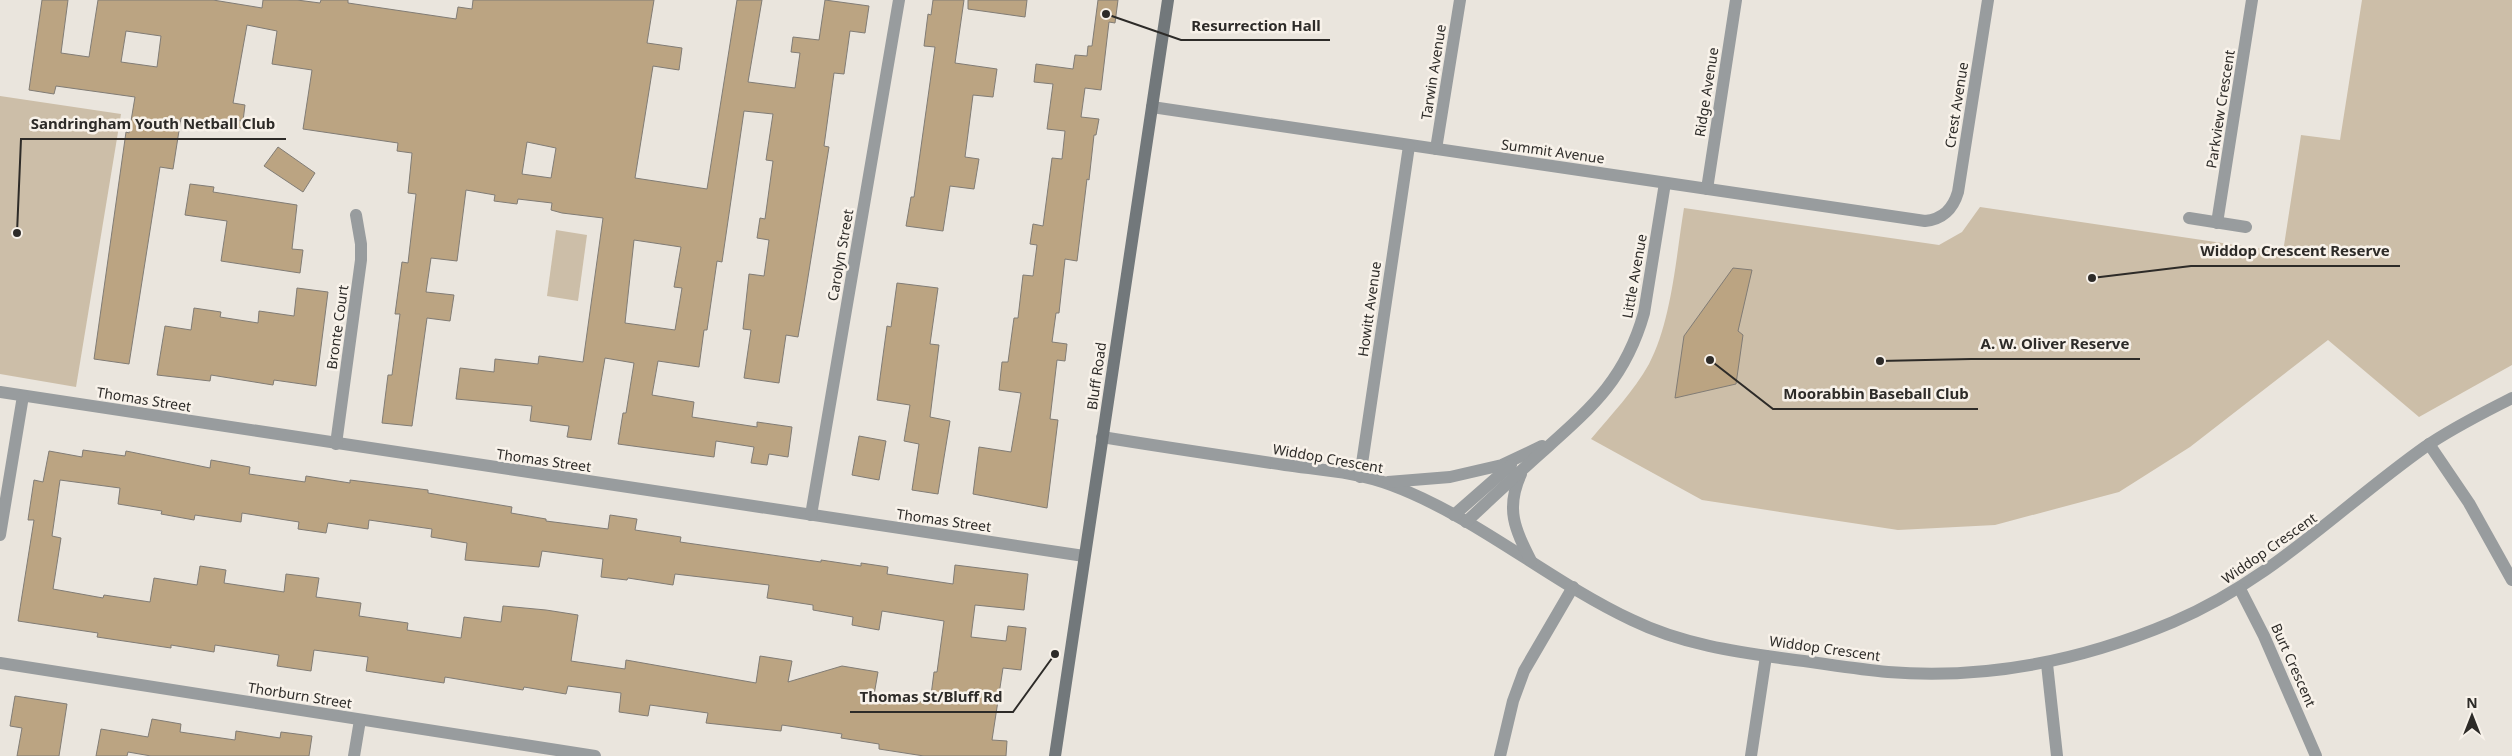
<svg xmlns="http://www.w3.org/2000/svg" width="2512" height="756" font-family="'Noto Sans',sans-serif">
<rect width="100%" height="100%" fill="#eae5dd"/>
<!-- green -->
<g fill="#ccbea8">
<path d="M 2362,0 L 2512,0 L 2512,365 L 2419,417 L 2328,340 L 2190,447 L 2119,492 L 1995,525 L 1898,530 L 1702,500 L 1591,439 C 1611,415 1634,391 1649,364 C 1672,320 1676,256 1684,208 L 1939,245 L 1962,232 L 1980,207 L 2283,252 L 2301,135 L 2340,140 Z"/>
<path d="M 0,96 L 121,114 L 76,387 L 0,374 Z"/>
<path d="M 556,230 L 587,235 L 578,301 L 547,296 Z"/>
</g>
<!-- building -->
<g fill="#bba482" stroke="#817c75" fill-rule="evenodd">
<path d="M 42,0 L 68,0 L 61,53 L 89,57 L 98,0 L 213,0 L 262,8 L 263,0 L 297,0 L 320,3 L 321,0 L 348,0 L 348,3 L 456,19 L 458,7 L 472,9 L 473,0 L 654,0 L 647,43 L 682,48 L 679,70 L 653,66 L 635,178 L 707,189 L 737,0 L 762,0 L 748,82 L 795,88 L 800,53 L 791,52 L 793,37 L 819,40 L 825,0 L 869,6 L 865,33 L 850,31 L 844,74 L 834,73 L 824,146 L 829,147 L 804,302 L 798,337 L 786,335 L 779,383 L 744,378 L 751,330 L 743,329 L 749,274 L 764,276 L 769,240 L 757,238 L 760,218 L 765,219 L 773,161 L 766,160 L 773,114 L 744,111 L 722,262 L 717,261 L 707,330 L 704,330 L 699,367 L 658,361 L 652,395 L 694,402 L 692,417 L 757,427 L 757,422 L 792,427 L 788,457 L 769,454 L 767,465 L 751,463 L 754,447 L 716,441 L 714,457 L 618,444 L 623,413 L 626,413 L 634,363 L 605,358 L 591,440 L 567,437 L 569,426 L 530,421 L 532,406 L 456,399 L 460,368 L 494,372 L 495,359 L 538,364 L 539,356 L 583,362 L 603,218 L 562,213 L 551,210 L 552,203 L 518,199 L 517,204 L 494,201 L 495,195 L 466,190 L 457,261 L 431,258 L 426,292 L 454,295 L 450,321 L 427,318 L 412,426 L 382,423 L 388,375 L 392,375 L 400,314 L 395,314 L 402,262 L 408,263 L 416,194 L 408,193 L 412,153 L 397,151 L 398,143 L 303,129 L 312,70 L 272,64 L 277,31 L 247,25 L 233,103 L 245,105 L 243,121 L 239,120 L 253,130 L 181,118 L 173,169 L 160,167 L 129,364 L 94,359 L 126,132 L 129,133 L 135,97 L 56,86 L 54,94 L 29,90 ZM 126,31 L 161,36 L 157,67 L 121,62 ZM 527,142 L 556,148 L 551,178 L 522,174 ZM 634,240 L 681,247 L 674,287 L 682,288 L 675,330 L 625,323 Z"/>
<path d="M 933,0 L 964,0 L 955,63 L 997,69 L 993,97 L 973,95 L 965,157 L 979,159 L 974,189 L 950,186 L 943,231 L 906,226 L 911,197 L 914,197 L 935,47 L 924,46 L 928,14 L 931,15 Z"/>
<path d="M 968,0 L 1027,0 L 1025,17 L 968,9 Z"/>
<path d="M 1098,0 L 1118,0 L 1115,23 L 1109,22 L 1101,90 L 1085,88 L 1081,117 L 1099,119 L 1096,135 L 1094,135 L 1089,180 L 1087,179 L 1077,261 L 1065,259 L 1059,313 L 1056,313 L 1052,342 L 1067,344 L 1065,361 L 1057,360 L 1050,419 L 1058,420 L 1047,508 L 973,494 L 979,447 L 1011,452 L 1021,393 L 999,390 L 1002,362 L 1008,362 L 1014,318 L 1018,318 L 1023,275 L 1033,276 L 1037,245 L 1030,244 L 1033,224 L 1043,226 L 1052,158 L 1062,159 L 1065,131 L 1047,129 L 1053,84 L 1034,82 L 1036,64 L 1073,69 L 1075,55 L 1087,56 L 1088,46 L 1092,46 Z"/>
<path d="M 278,147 L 315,173 L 303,192 L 264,166 Z"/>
<path d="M 190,184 L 214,187 L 213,192 L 297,205 L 292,249 L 303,250 L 300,273 L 221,261 L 227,221 L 185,215 Z"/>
<path d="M 1733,268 L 1752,270 L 1738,331 L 1743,335 L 1736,384 L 1675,398 L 1684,336 Z"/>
<path d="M 897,283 L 938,288 L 930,344 L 939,345 L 930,417 L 950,421 L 938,494 L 912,490 L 919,444 L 904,441 L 910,405 L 877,400 L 887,326 L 891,327 Z"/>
<path d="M 297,288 L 328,292 L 316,386 L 274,380 L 273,385 L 211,375 L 210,381 L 157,375 L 165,326 L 191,330 L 194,308 L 221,312 L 220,317 L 258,323 L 259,311 L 294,316 Z"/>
<path d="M 859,436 L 886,441 L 879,480 L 852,475 Z"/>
<path d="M 83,450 L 125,456 L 126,451 L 210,468 L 211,460 L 250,467 L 249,474 L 305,482 L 306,476 L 350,483 L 350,480 L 428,490 L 428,493 L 512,507 L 511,513 L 546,519 L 546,521 L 608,529 L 610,515 L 637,519 L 635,530 L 681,537 L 680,542 L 821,562 L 821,560 L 861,566 L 861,563 L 888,567 L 887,574 L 953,584 L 955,565 L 1028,574 L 1024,610 L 975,605 L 971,637 L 1006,641 L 1008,626 L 1026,628 L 1021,670 L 1003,668 L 992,740 L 1007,741 L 1006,756 L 924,756 L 879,749 L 879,744 L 841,738 L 842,734 L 782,725 L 781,731 L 706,723 L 708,713 L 650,705 L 648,716 L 619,712 L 621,693 L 568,686 L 566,694 L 524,687 L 523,690 L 445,677 L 444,683 L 366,671 L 368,657 L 314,650 L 311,671 L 277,666 L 279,655 L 215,645 L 214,652 L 171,645 L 171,648 L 97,637 L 98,633 L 18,621 L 34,520 L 28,520 L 34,480 L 43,482 L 49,451 L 82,457 ZM 60,480 L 120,488 L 118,504 L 162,511 L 161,514 L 194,520 L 195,515 L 241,522 L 242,513 L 299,522 L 298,529 L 326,533 L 328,523 L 368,529 L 369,520 L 432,529 L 431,537 L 467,543 L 465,560 L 539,567 L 542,551 L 603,559 L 601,577 L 627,580 L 628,578 L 673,585 L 675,574 L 769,585 L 767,598 L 813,605 L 813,610 L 853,617 L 852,625 L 879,630 L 882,611 L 944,621 L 937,672 L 934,672 L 930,703 L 874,695 L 878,672 L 842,666 L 788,682 L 792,661 L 760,656 L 756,683 L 626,660 L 625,669 L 571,661 L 578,615 L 546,610 L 503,606 L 501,622 L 464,617 L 461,638 L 407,630 L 408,623 L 359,616 L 361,603 L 316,597 L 319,578 L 286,574 L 284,592 L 224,583 L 226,570 L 200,566 L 197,585 L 154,578 L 150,602 L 104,595 L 103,598 L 53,589 L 61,538 L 52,536 Z"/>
<path d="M 15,696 L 67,704 L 59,756 L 17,756 L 22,728 L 10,726 Z"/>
<path d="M 152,719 L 181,724 L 180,732 L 235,740 L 236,731 L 280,738 L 281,732 L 312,736 L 309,756 L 151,756 L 128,752 L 127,756 L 96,756 L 101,729 L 148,737 Z"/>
</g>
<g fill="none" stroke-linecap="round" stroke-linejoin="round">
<!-- minor -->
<g stroke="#989c9e" stroke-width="12">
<path d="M 1152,107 L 1925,221 C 1943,219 1953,209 1958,192 L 1988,0"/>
<path d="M 1436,149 L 1460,0"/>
<path d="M 1707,189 L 1736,0"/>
<path d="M 2189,218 L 2246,227"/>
<path d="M 2217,223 L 2252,0"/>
<path d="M 0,392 L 1084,556"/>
<path d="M 1102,437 C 1163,447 1224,456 1285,465 C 1320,470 1358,472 1391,485 C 1477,517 1549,581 1632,620 C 1681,644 1736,652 1788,659 C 1821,663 1854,669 1888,672 C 1988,680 2081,661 2173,622 C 2272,580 2339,508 2425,447 C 2452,428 2483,413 2512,398"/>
<path d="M 336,444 L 361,260 L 361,244 L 356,215"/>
<path d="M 2429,444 L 2469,503 L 2512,580"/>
<path d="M 1521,474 C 1505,509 1515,529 1531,561"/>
<path d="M 1360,477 L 1409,146"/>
<path d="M 1388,482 L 1450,477 L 1502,465 L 1542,446"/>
<path d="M 811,515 L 899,0"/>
<path d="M 1454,515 L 1511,465"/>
<path d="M 1466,522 C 1491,499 1516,475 1542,452 C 1591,408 1625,380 1644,313 L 1665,183"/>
<path d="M 0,535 L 23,396"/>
<path d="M 2240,589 L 2264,636 L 2316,756"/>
<path d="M 0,663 L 595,756"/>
<path d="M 2047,664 L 2057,756"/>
<path d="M 354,756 L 360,720"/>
<path d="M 1500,756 L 1513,701 L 1524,671 L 1573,587"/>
<path d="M 1751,756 L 1766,656"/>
</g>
<!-- secondary -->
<path stroke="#72787b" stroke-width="12" d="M 1055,756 L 1168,0"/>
</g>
<g text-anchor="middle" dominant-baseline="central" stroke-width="5" stroke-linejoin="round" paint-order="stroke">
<!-- street labels -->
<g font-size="14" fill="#2d2b28" stroke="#f8f2ea">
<text transform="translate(1433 72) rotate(-81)">Tarwin Avenue</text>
<text transform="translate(1706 92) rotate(-81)">Ridge Avenue</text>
<text transform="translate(1956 105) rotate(-81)">Crest Avenue</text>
<text transform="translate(2220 109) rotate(-81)">Parkview Crescent</text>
<text transform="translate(1553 151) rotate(8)">Summit Avenue</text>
<text transform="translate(840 255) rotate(-80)">Carolyn Street</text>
<text transform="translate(1634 276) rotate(-80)">Little Avenue</text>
<text transform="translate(1369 309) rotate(-82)">Howitt Avenue</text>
<text transform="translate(337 327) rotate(-82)">Bronte Court</text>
<text transform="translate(1096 376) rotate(-82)">Bluff Road</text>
<text transform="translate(144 399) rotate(9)">Thomas Street</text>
<text transform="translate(1328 458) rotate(10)">Widdop Crescent</text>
<text transform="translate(544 460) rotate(8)">Thomas Street</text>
<text transform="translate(944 520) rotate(8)">Thomas Street</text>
<text transform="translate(2269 548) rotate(-35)">Widdop Crescent</text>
<text transform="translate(1825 648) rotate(8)">Widdop Crescent</text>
<text transform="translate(2294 665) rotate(66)">Burt Crescent</text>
<text transform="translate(300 695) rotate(9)">Thorburn Street</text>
</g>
</g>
<!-- callouts -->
<path fill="none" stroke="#2d2b28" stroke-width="2" d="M1106 14L1181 40H1330M17 233L21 139H286M2092 278L2191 266H2400M1880 361L1971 359H2140M1710 360L1773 409H1978M1055 654L1013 712H850"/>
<g fill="#2d2b28" stroke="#f8f2ea" stroke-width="2">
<circle cx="1106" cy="14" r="5"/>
<circle cx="17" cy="233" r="5"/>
<circle cx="2092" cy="278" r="5"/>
<circle cx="1880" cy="361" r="5"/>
<circle cx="1710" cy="360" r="5"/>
<circle cx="1055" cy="654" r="5"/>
</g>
<g font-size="15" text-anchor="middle" font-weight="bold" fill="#2d2b28" stroke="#f8f2ea" stroke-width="5" stroke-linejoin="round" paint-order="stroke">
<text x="1256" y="31">Resurrection Hall</text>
<text x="153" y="129">Sandringham Youth Netball Club</text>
<text x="2295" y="256">Widdop Crescent Reserve</text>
<text x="2055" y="349">A. W. Oliver Reserve</text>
<text x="1876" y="399">Moorabbin Baseball Club</text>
<text x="931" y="702">Thomas St/Bluff Rd</text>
</g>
<!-- north arrow -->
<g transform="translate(2472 716)" stroke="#f8f2ea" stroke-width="4" paint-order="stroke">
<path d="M0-4L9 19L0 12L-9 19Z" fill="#2d2b28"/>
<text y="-8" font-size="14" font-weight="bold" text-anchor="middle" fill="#2d2b28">N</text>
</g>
</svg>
